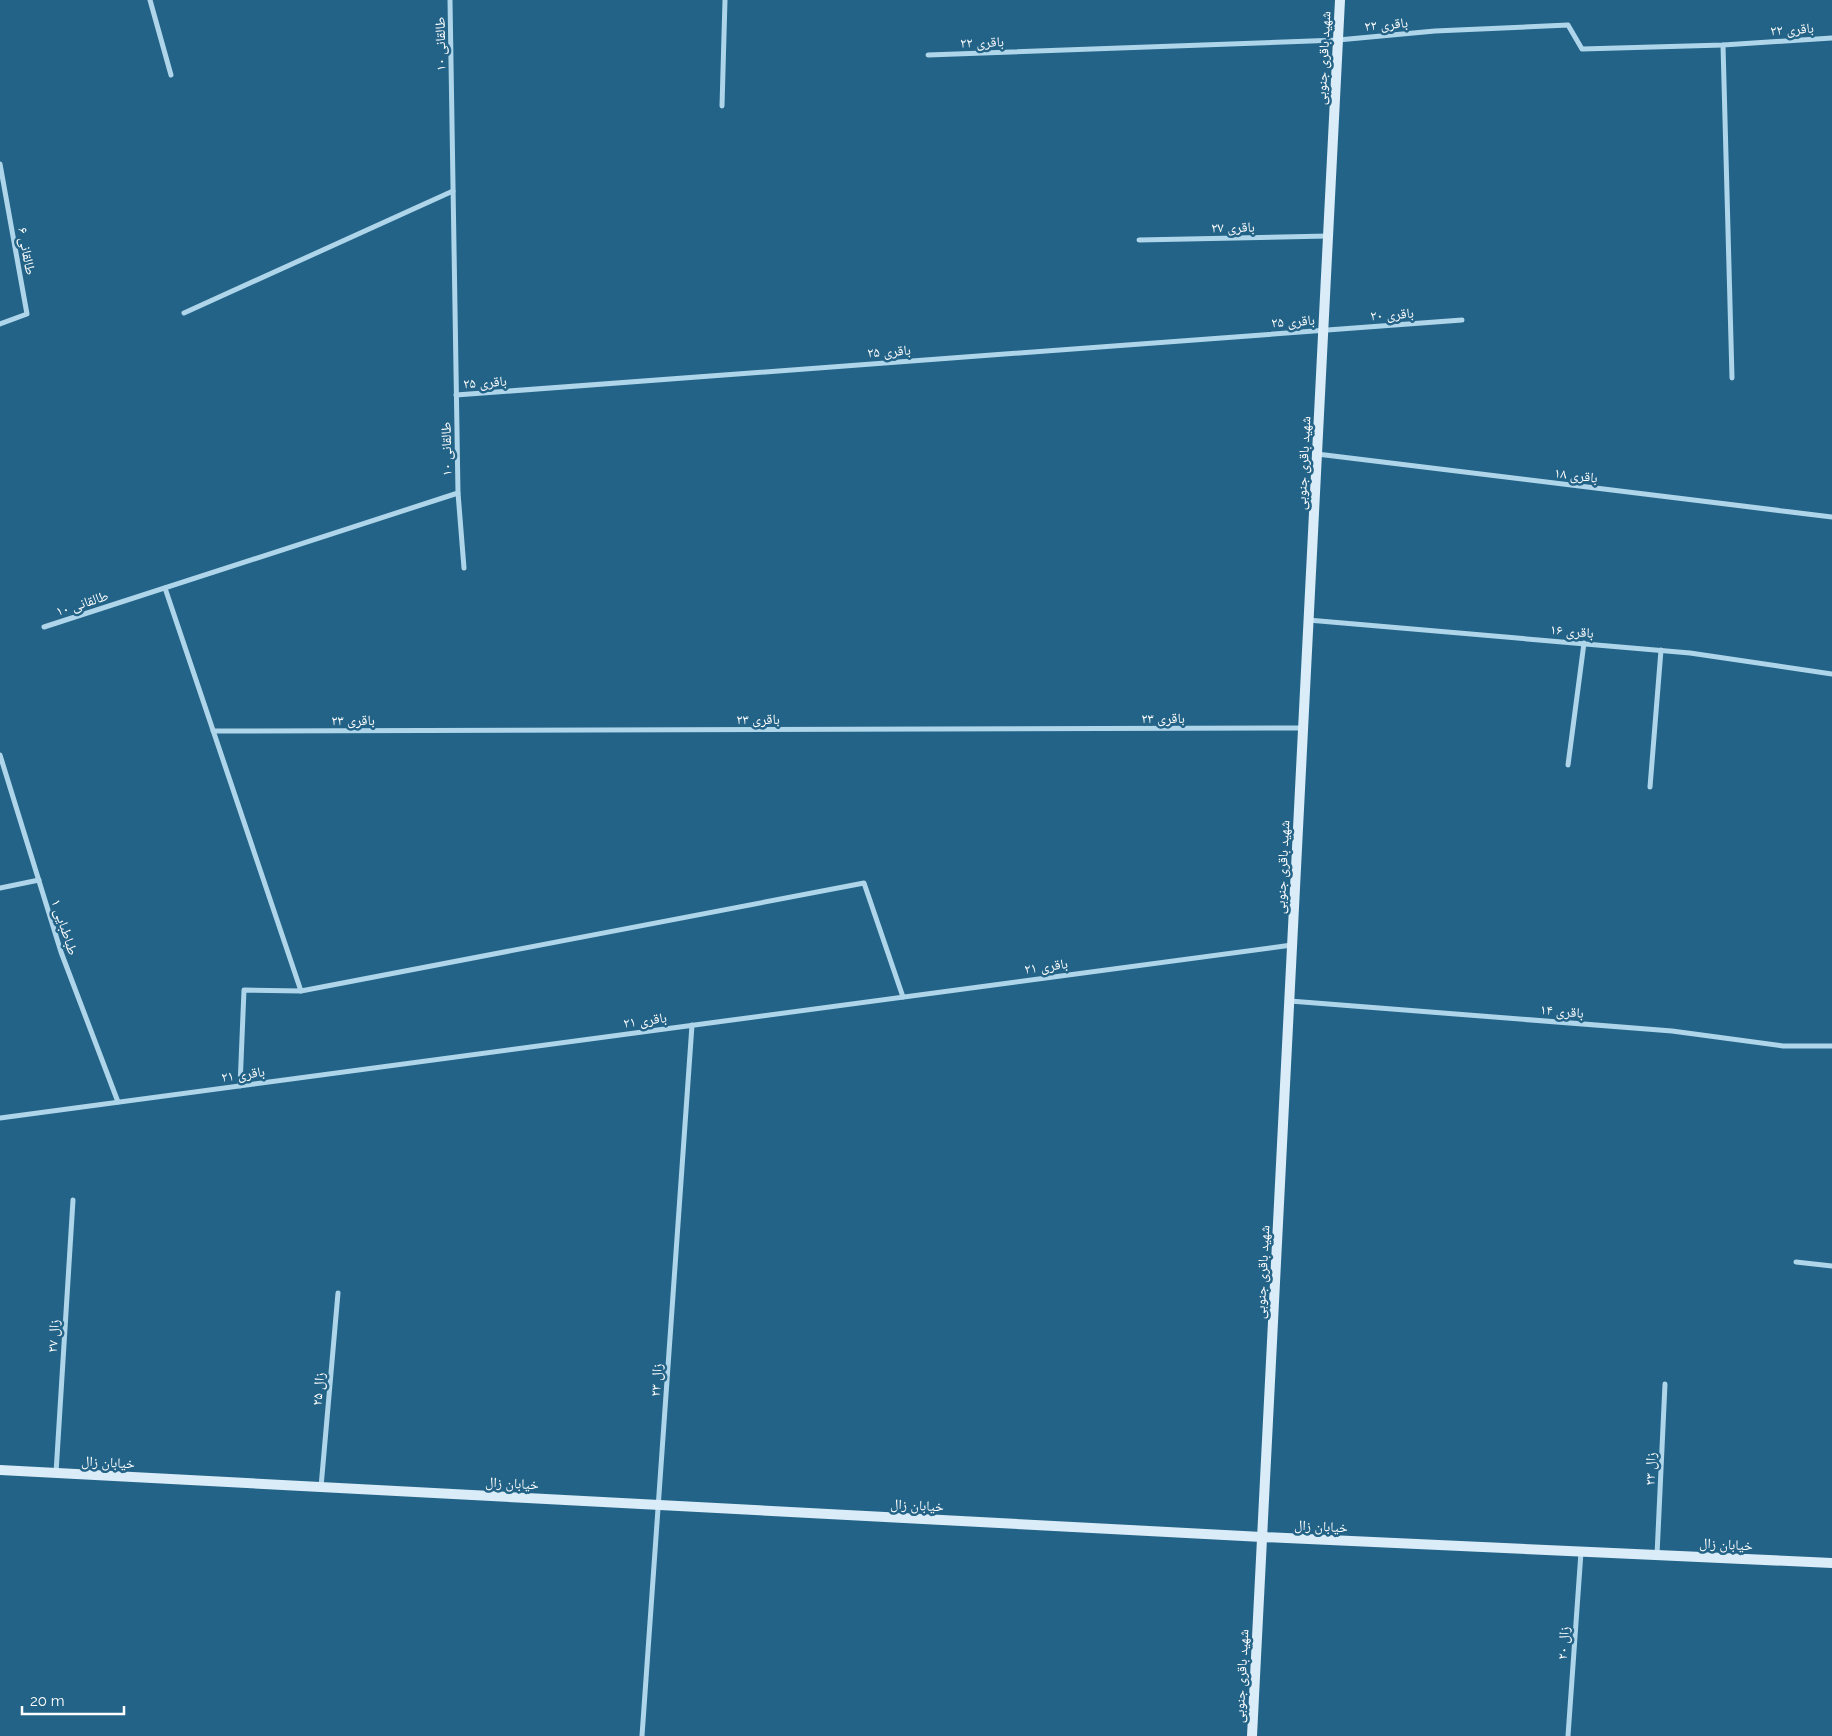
<svg xmlns="http://www.w3.org/2000/svg" width="1832" height="1736" font-family="Raleway,'Noto Naskh Arabic',sans-serif">
<rect width="100%" height="100%" fill="#236387"/>
<g fill="none" stroke-linecap="round" stroke-linejoin="round">
<!-- street -->
<g stroke="#aed5e9" stroke-width="5">
<path d="M 150,0 L 171,75"/>
<path d="M 1723,45 L 1732,378"/>
<path d="M 928,55 L 1338,40 L 1435,31 L 1568,25 L 1582,49 L 1723,45 L 1832,38"/>
<path d="M 722,106 L 725,0"/>
<path d="M 0,164 L 27,314 L 0,324"/>
<path d="M 1139,240 L 1328,236"/>
<path d="M 184,313 L 453,191"/>
<path d="M 456,395 L 1462,320"/>
<path d="M 1317,454 L 1832,517"/>
<path d="M 458,493 L 464,568"/>
<path d="M 165,588 L 301,991 L 244,990 L 240,1086"/>
<path d="M 1308,620 L 1690,653 L 1832,674"/>
<path d="M 44,627 L 458,493 L 450,0"/>
<path d="M 213,731 L 1303,728"/>
<path d="M 0,755 L 61,952 L 118,1102"/>
<path d="M 1568,765 L 1584,643"/>
<path d="M 1650,787 L 1661,650"/>
<path d="M 0,888 L 39,880"/>
<path d="M 301,991 L 864,883 L 903,997"/>
<path d="M 1290,1001 L 1672,1031 L 1783,1046 L 1832,1046"/>
<path d="M 0,1118 L 1292,945"/>
<path d="M 1796,1262 L 1832,1266"/>
<path d="M 56,1473 L 73,1200"/>
<path d="M 321,1487 L 338,1293"/>
<path d="M 1657,1555 L 1665,1384"/>
<path d="M 642,1736 L 692,1025"/>
<path d="M 1568,1736 L 1581,1552"/>
</g>
<!-- secondary -->
<g stroke="#d9ecf8" stroke-width="10">
<path d="M 0,1470 L 1262,1537 L 1832,1563"/>
<path d="M 1252,1736 L 1340,0"/>
</g>
</g>
<g text-anchor="middle" dominant-baseline="central" stroke-width="5" stroke-linejoin="round" paint-order="stroke">
<!-- street labels -->
<g font-size="14" fill="#fff" stroke="#236387">
<text transform="translate(1386 24) rotate(-5)">باقری ۲۲</text>
<text transform="translate(1792 29) rotate(-4)">باقری ۲۲</text>
<text transform="translate(982 42) rotate(-2)">باقری ۲۲</text>
<text transform="translate(440 44) rotate(-91)">طالقانی ۱۰</text>
<text transform="translate(1323 58) rotate(-87)">شهید باقری جنوبی</text>
<text transform="translate(1233 227) rotate(-1)">باقری ۲۷</text>
<text transform="translate(27 251) rotate(80)">طالقانی ۶</text>
<text transform="translate(1392 314) rotate(-4)">باقری ۲۰</text>
<text transform="translate(1293 321) rotate(-4)">باقری ۲۵</text>
<text transform="translate(889 351) rotate(-4)">باقری ۲۵</text>
<text transform="translate(485 382) rotate(-4)">باقری ۲۵</text>
<text transform="translate(446 449) rotate(-91)">طالقانی ۱۰</text>
<text transform="translate(1303 463) rotate(-87)">شهید باقری جنوبی</text>
<text transform="translate(1576 475) rotate(7)">باقری ۱۸</text>
<text transform="translate(82 603) rotate(-18)">طالقانی ۱۰</text>
<text transform="translate(1572 631) rotate(5)">باقری ۱۶</text>
<text x="1163" y="718">باقری ۲۳</text>
<text x="758" y="719">باقری ۲۳</text>
<text x="353" y="720">باقری ۲۳</text>
<text transform="translate(1282 867) rotate(-87)">شهید باقری جنوبی</text>
<text transform="translate(65 927) rotate(72)">طباطبایی ۱</text>
<text transform="translate(1046 966) rotate(-8)">باقری ۲۱</text>
<text transform="translate(1562 1011) rotate(5)">باقری ۱۴</text>
<text transform="translate(645 1020) rotate(-8)">باقری ۲۱</text>
<text transform="translate(243 1074) rotate(-8)">باقری ۲۱</text>
<text transform="translate(1262 1272) rotate(-87)">شهید باقری جنوبی</text>
<text transform="translate(53 1336) rotate(-86)">زال ۲۷</text>
<text transform="translate(656 1380) rotate(-86)">زال ۲۳</text>
<text transform="translate(318 1389) rotate(-85)">زال ۲۵</text>
<text transform="translate(108 1462) rotate(3)">خیابان زال</text>
<text transform="translate(1650 1469) rotate(-88)">زال ۲۳</text>
<text transform="translate(512 1483) rotate(3)">خیابان زال</text>
<text transform="translate(917 1505) rotate(3)">خیابان زال</text>
<text transform="translate(1321 1526) rotate(3)">خیابان زال</text>
<text transform="translate(1726 1544) rotate(3)">خیابان زال</text>
<text transform="translate(1563 1643) rotate(-86)">زال ۲۰</text>
<text transform="translate(1241 1676) rotate(-87)">شهید باقری جنوبی</text>
</g>
</g>
<!-- scale -->
<path d="M22 1706v8h102v-8" fill="none" stroke="#ffffff" stroke-width="2.5"/>
<text x="30" y="1706" font-size="15" fill="#ffffff" stroke="#236387" stroke-width="4" paint-order="stroke">20 m</text>
</svg>
